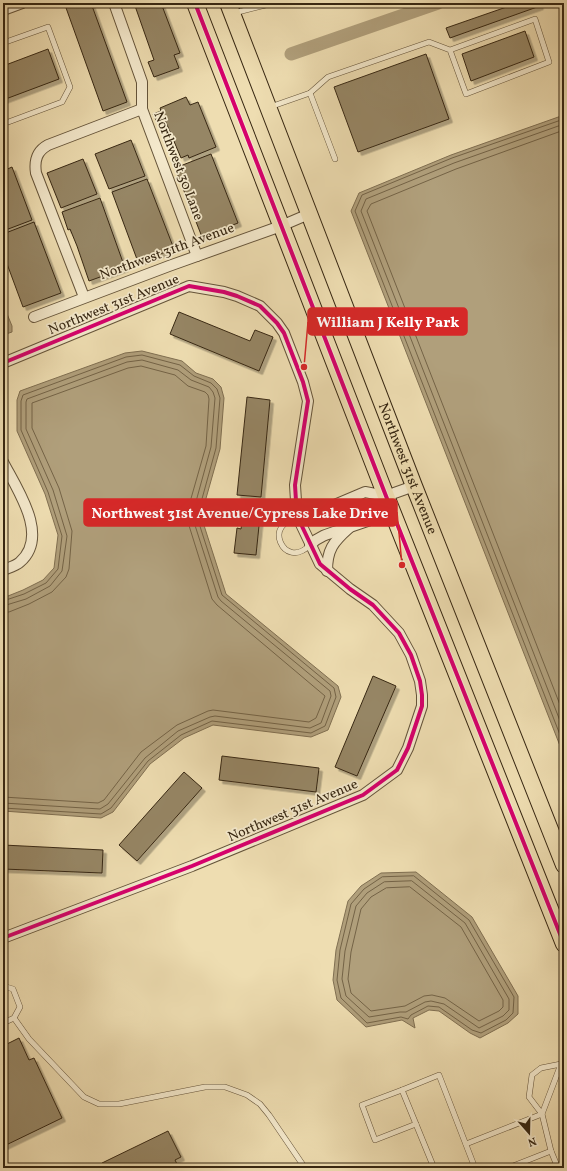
<svg xmlns="http://www.w3.org/2000/svg" width="567" height="1171" font-family="Vollkorn,serif">
<defs>
<filter id="shadow"><feDropShadow dx="3.5" dy="3.5" stdDeviation="0" flood-color="#0004"/></filter>
</defs>
<rect width="100%" height="100%" fill="#eeddb1"/>
<filter id="stains"><feTurbulence type="fractalNoise" baseFrequency=".005" numOctaves="4"/><feColorMatrix values="0 0 0 0 .2 0 0 0 0 .09 0 0 0 0 .02 0 0 0 .5 -.17"/></filter>
<radialGradient id="worn" r=".72"><stop offset=".6" stop-color="#630" stop-opacity="0"/><stop offset="1" stop-color="#630" stop-opacity=".3"/></radialGradient>
<!-- water -->
<g fill="#b09f7b" stroke="#806f51">
<path d="M 564,115 L 564,756 L 351,211 L 359,193 L 451,155 Z"/>
<path d="M 3,304 L 12,326 L 12,332 L 3,335 Z"/>
<path d="M 142,351 L 182,361 L 196,373 L 213,379 L 221,387 L 224,398 L 220,449 L 201,516 L 226,594 L 338,686 L 341,697 L 328,730 L 311,737 L 213,725 L 184,738 L 150,764 L 113,812 L 101,818 L 3,811 L 3,598 L 23,590 L 43,580 L 54,568 L 58,535 L 45,494 L 17,431 L 17,400 L 20,391 L 125,353 Z"/>
<path d="M 416,872 L 472,917 L 518,996 L 518,1014 L 508,1023 L 480,1038 L 470,1033 L 439,1011 L 429,1010 L 413,1018 L 415,1028 L 402,1020 L 366,1027 L 337,1000 L 333,980 L 336,950 L 348,901 L 361,886 L 381,873 Z"/>
</g>
<g fill="none" stroke-linecap="round" stroke-linejoin="round">
<!-- shore -->
<g stroke="#746346" stroke-width="1">
<path d="M 564,119 L 452,158 L 362,195 L 355,211 L 564,745"/>
<path d="M 564,124 L 454,163 L 366,199 L 361,211 L 564,731"/>
<path d="M 564,130 L 456,169 L 371,204 L 367,211 L 564,715"/>
<path d="M 3,601 L 24,594 L 46,583 L 58,569 L 62,536 L 48,492 L 21,430 L 21,401 L 23,395 L 126,357 L 142,355 L 180,365 L 194,376 L 211,383 L 217,389 L 220,398 L 216,448 L 197,517 L 222,595 L 334,688 L 336,697 L 325,726 L 311,733 L 212,721 L 181,735 L 148,761 L 111,808 L 101,814 L 3,808"/>
<path d="M 3,606 L 26,599 L 50,586 L 62,571 L 67,536 L 53,490 L 26,429 L 26,402 L 27,399 L 127,362 L 142,360 L 178,370 L 191,380 L 209,387 L 213,392 L 215,398 L 211,447 L 192,516 L 218,597 L 221,601 L 330,691 L 331,696 L 321,723 L 310,728 L 215,716 L 210,717 L 178,731 L 145,758 L 108,804 L 100,809 L 3,803"/>
<path d="M 3,612 L 9,612 L 29,604 L 52,592 L 66,577 L 69,569 L 72,531 L 59,488 L 32,428 L 32,403 L 128,368 L 141,366 L 175,375 L 188,386 L 205,392 L 208,395 L 209,399 L 206,446 L 186,516 L 212,599 L 217,605 L 325,696 L 316,718 L 309,722 L 213,710 L 208,711 L 177,725 L 141,752 L 104,800 L 98,803 L 3,797"/>
<path d="M 414,876 L 469,920 L 514,997 L 513,1013 L 506,1020 L 481,1033 L 472,1030 L 439,1007 L 428,1006 L 411,1015 L 408,1019 L 401,1017 L 367,1023 L 341,998 L 337,980 L 340,950 L 351,904 L 364,889 L 382,877 Z"/>
<path d="M 412,881 L 465,923 L 509,999 L 509,1010 L 503,1016 L 479,1028 L 444,1004 L 431,1001 L 425,1002 L 406,1012 L 400,1012 L 369,1017 L 346,996 L 342,979 L 345,951 L 356,906 L 367,893 L 384,882 Z"/>
<path d="M 410,887 L 461,927 L 503,1000 L 503,1007 L 499,1011 L 479,1021 L 445,998 L 432,995 L 424,996 L 405,1006 L 371,1011 L 351,993 L 348,979 L 351,952 L 361,909 L 371,897 L 386,888 Z"/>
</g>
<!-- canal -->
<path stroke="#b09f7b" stroke-width="13" d="M 291,54 L 438,3"/>
</g>
<!-- building -->
<g fill="#968665" stroke="#372712" filter="url(#shadow)">
<path d="M 71,3 L 91,3 L 127,102 L 103,111 L 65,5 Z"/>
<path d="M 134,3 L 161,3 L 180,53 L 174,55 L 179,68 L 154,77 L 148,62 L 154,60 Z"/>
<path d="M 518,3 L 539,3 L 540,6 L 450,38 L 446,28 Z"/>
<path d="M 525,31 L 534,57 L 471,81 L 462,54 Z"/>
<path d="M 48,49 L 59,79 L 3,100 L 3,66 Z"/>
<path d="M 426,54 L 449,119 L 358,152 L 334,87 Z"/>
<path d="M 186,97 L 190,105 L 198,102 L 216,147 L 189,158 L 188,155 L 181,158 L 165,120 L 157,122 L 153,114 L 161,111 L 160,108 Z"/>
<path d="M 131,140 L 145,176 L 109,189 L 95,154 Z"/>
<path d="M 211,154 L 238,223 L 202,237 L 175,168 Z"/>
<path d="M 83,159 L 97,194 L 61,208 L 47,173 Z"/>
<path d="M 12,167 L 32,220 L 3,231 L 3,171 Z"/>
<path d="M 147,179 L 174,249 L 138,262 L 112,192 Z"/>
<path d="M 100,198 L 125,268 L 89,281 L 77,246 L 70,229 L 68,230 L 62,212 Z"/>
<path d="M 34,222 L 61,293 L 23,307 L 3,253 L 3,234 Z"/>
<path d="M 179,312 L 250,341 L 255,330 L 273,337 L 259,371 L 170,334 Z"/>
<path d="M 247,397 L 270,400 L 261,497 L 237,495 Z"/>
<path d="M 243,514 L 260,516 L 256,555 L 234,553 L 237,528 L 241,529 Z"/>
<path d="M 373,676 L 396,686 L 357,776 L 335,767 Z"/>
<path d="M 222,756 L 319,768 L 316,792 L 219,780 Z"/>
<path d="M 184,772 L 202,788 L 137,861 L 119,845 Z"/>
<path d="M 3,845 L 103,850 L 102,873 L 3,869 Z"/>
<path d="M 19,1038 L 29,1060 L 34,1058 L 62,1118 L 4,1146 L 3,1046 Z"/>
<path d="M 168,1131 L 181,1157 L 175,1160 L 179,1168 L 164,1168 L 163,1166 L 160,1168 L 105,1168 L 102,1163 Z"/>
</g>
<g fill="none" stroke-linecap="round" stroke-linejoin="round">
<defs>
<g id="service">
<path d="M 234,13 L 274,3"/>
<path d="M 3,43 L 48,27 L 70,87 L 62,102 L 3,124"/>
<path d="M 310,93 L 335,159"/>
<path d="M 270,107 L 310,93 L 328,77 L 429,42 L 450,50 L 535,19 L 549,62 L 466,94 L 450,50"/>
<path d="M 299,520 C 262,519 283,572 310,545"/>
<path d="M 3,986 L 13,989 L 20,1007 L 14,1018 L 3,1023"/>
<path d="M 14,1018 L 29,1039 L 84,1097 L 99,1104 L 119,1104 L 205,1087 L 225,1087 L 247,1095 L 260,1104 L 269,1115 L 305,1168"/>
<path d="M 402,1090 L 362,1105 L 375,1140 L 416,1124"/>
<path d="M 466,1144 L 542,1114 L 529,1097 L 532,1075 L 541,1068 L 561,1064"/>
<path d="M 434,1168 L 402,1090 L 439,1075 L 475,1168"/>
<path d="M 508,1168 L 551,1151"/>
<path d="M 558,1168 L 551,1151 L 542,1114 L 561,1064 L 563,1064"/>
</g>
<g id="minor">
<path d="M 114,3 L 142,82 L 142,109 L 197,256"/>
<path d="M 3,10 L 22,3"/>
<path d="M 84,297 L 36,173 C 34,160 37,151 48,145 L 142,109"/>
<path d="M 34,317 L 169,266 L 281,226 L 309,214"/>
<path d="M 3,363 L 189,286 L 224,292 L 237,296 L 260,306 L 277,323 L 284,333 L 303,382 L 308,401 L 295,485 L 296,501 L 299,520 L 320,564 L 350,589 L 373,605 L 399,633 L 411,655 L 420,681 L 422,695 L 422,706 L 408,748 L 397,770 L 363,795 L 192,866 L 3,938"/>
<path d="M 3,462 C 17,489 50,536 20,562 C 16,566 8,568 3,570"/>
<path d="M 299,520 L 365,492 L 386,496 L 414,486"/>
<path d="M 310,545 C 320,535 331,533 344,529 C 356,525 367,521 379,517 L 386,496"/>
<path d="M 327,571 C 327,550 333,542 349,528"/>
</g>
<g id="primary">
<path d="M 195,3 L 386,496 L 564,944"/>
<path id="s1" d="M 228,3 L 414,486 L 564,865"/>
</g>
</defs>
<!-- service casing -->
<use href="#service" stroke="#65543a" stroke-width="6"/>
<!-- minor casing -->
<use href="#minor" stroke="#65543a" stroke-width="12"/>
<!-- primary casing -->
<use href="#primary" stroke="#372712" stroke-width="18"/>
<!-- service -->
<use href="#service" stroke="#f4e9cc" stroke-width="5"/>
<!-- minor -->
<use href="#minor" stroke="#f4e9cc" stroke-width="10"/>
<!-- primary -->
<use href="#primary" stroke="#eeddb1" stroke-width="16"/>
<defs>
<g id="cycleway">
<path d="M 195,3 L 386,496 L 564,944"/>
<path d="M 3,363 L 189,286 L 224,292 L 237,296 L 260,306 L 277,323 L 284,333 L 303,382 L 308,401 L 295,485 L 296,501 L 299,520 L 320,564 L 350,589 L 373,605 L 399,633 L 411,655 L 420,681 L 422,695 L 422,706 L 408,748 L 397,770 L 363,795 L 192,866 L 3,938"/>
</g>
</defs>
<!-- cycleway casing -->
<use href="#cycleway" stroke="#f4e9cc" stroke-width="6"/>
<!-- cycleway -->
<use href="#cycleway" stroke="#d6006c" stroke-width="4"/>
</g>
<g text-anchor="middle" dominant-baseline="central" stroke-width="3.5" stroke-linejoin="round" paint-order="stroke">
<!-- street labels -->
<g font-size="14" fill="#372712" stroke="#f4e9cc">
<text transform="translate(178 166) rotate(69)">Northwest 30 Lane</text>
<text transform="translate(167 252) rotate(-20)">Northwest 31th Avenue</text>
<text transform="translate(114 305) rotate(-22)">Northwest 31st Avenue</text>
<text stroke="none"><textPath href="#s1" startOffset="499">Northwest 31st Avenue</textPath></text>
<text transform="translate(293 811) rotate(-23)">Northwest 31st Avenue</text>
</g>
</g>
<!-- callouts -->
<path fill="none" stroke="#d62828" stroke-width="1.5" d="M304 367L308 322M402 565L397 512"/>
<g fill="#d62828" stroke="#f4e9cc" stroke-width="1.5">
<circle cx="304" cy="367" r="4"/>
<circle cx="402" cy="565" r="4"/>
</g>
<g fill="#d62828" stroke="#d62828" stroke-width="1.5">
<rect x="308" y="308" width="159" height="27" rx="4"/>
<rect x="84" y="499" width="313" height="27" rx="4"/>
</g>
<g font-size="15" text-anchor="middle" font-weight="bold" fill="#fff">
<text x="388" y="327">William J Kelly Park</text>
<text x="240" y="518">Northwest 31st Avenue/Cypress Lake Drive</text>
</g>
<!-- margin -->
<rect width="567" height="1171" fill="none" stroke="#eeddb1" stroke-width="16"/>
<rect x="4" y="4" width="559" height="1163" fill="none" stroke="#372712" stroke-width="2"/>
<rect x="8" y="8" width="551" height="1155" fill="none" stroke="#372712"/>
<!-- north arrow -->
<g transform="translate(529 1133) rotate(160)" stroke="#f4e9cc" stroke-width="3" paint-order="stroke">
<path d="M0-3L7 15L0 10L-7 15Z" fill="#372712"/>
<text y="-6" font-size="11" font-weight="bold" text-anchor="middle" fill="#372712">N</text>
</g>
<rect width="100%" height="100%" filter="url(#stains)"/>
<rect width="100%" height="100%" fill="url(#worn)"/>
</svg>
